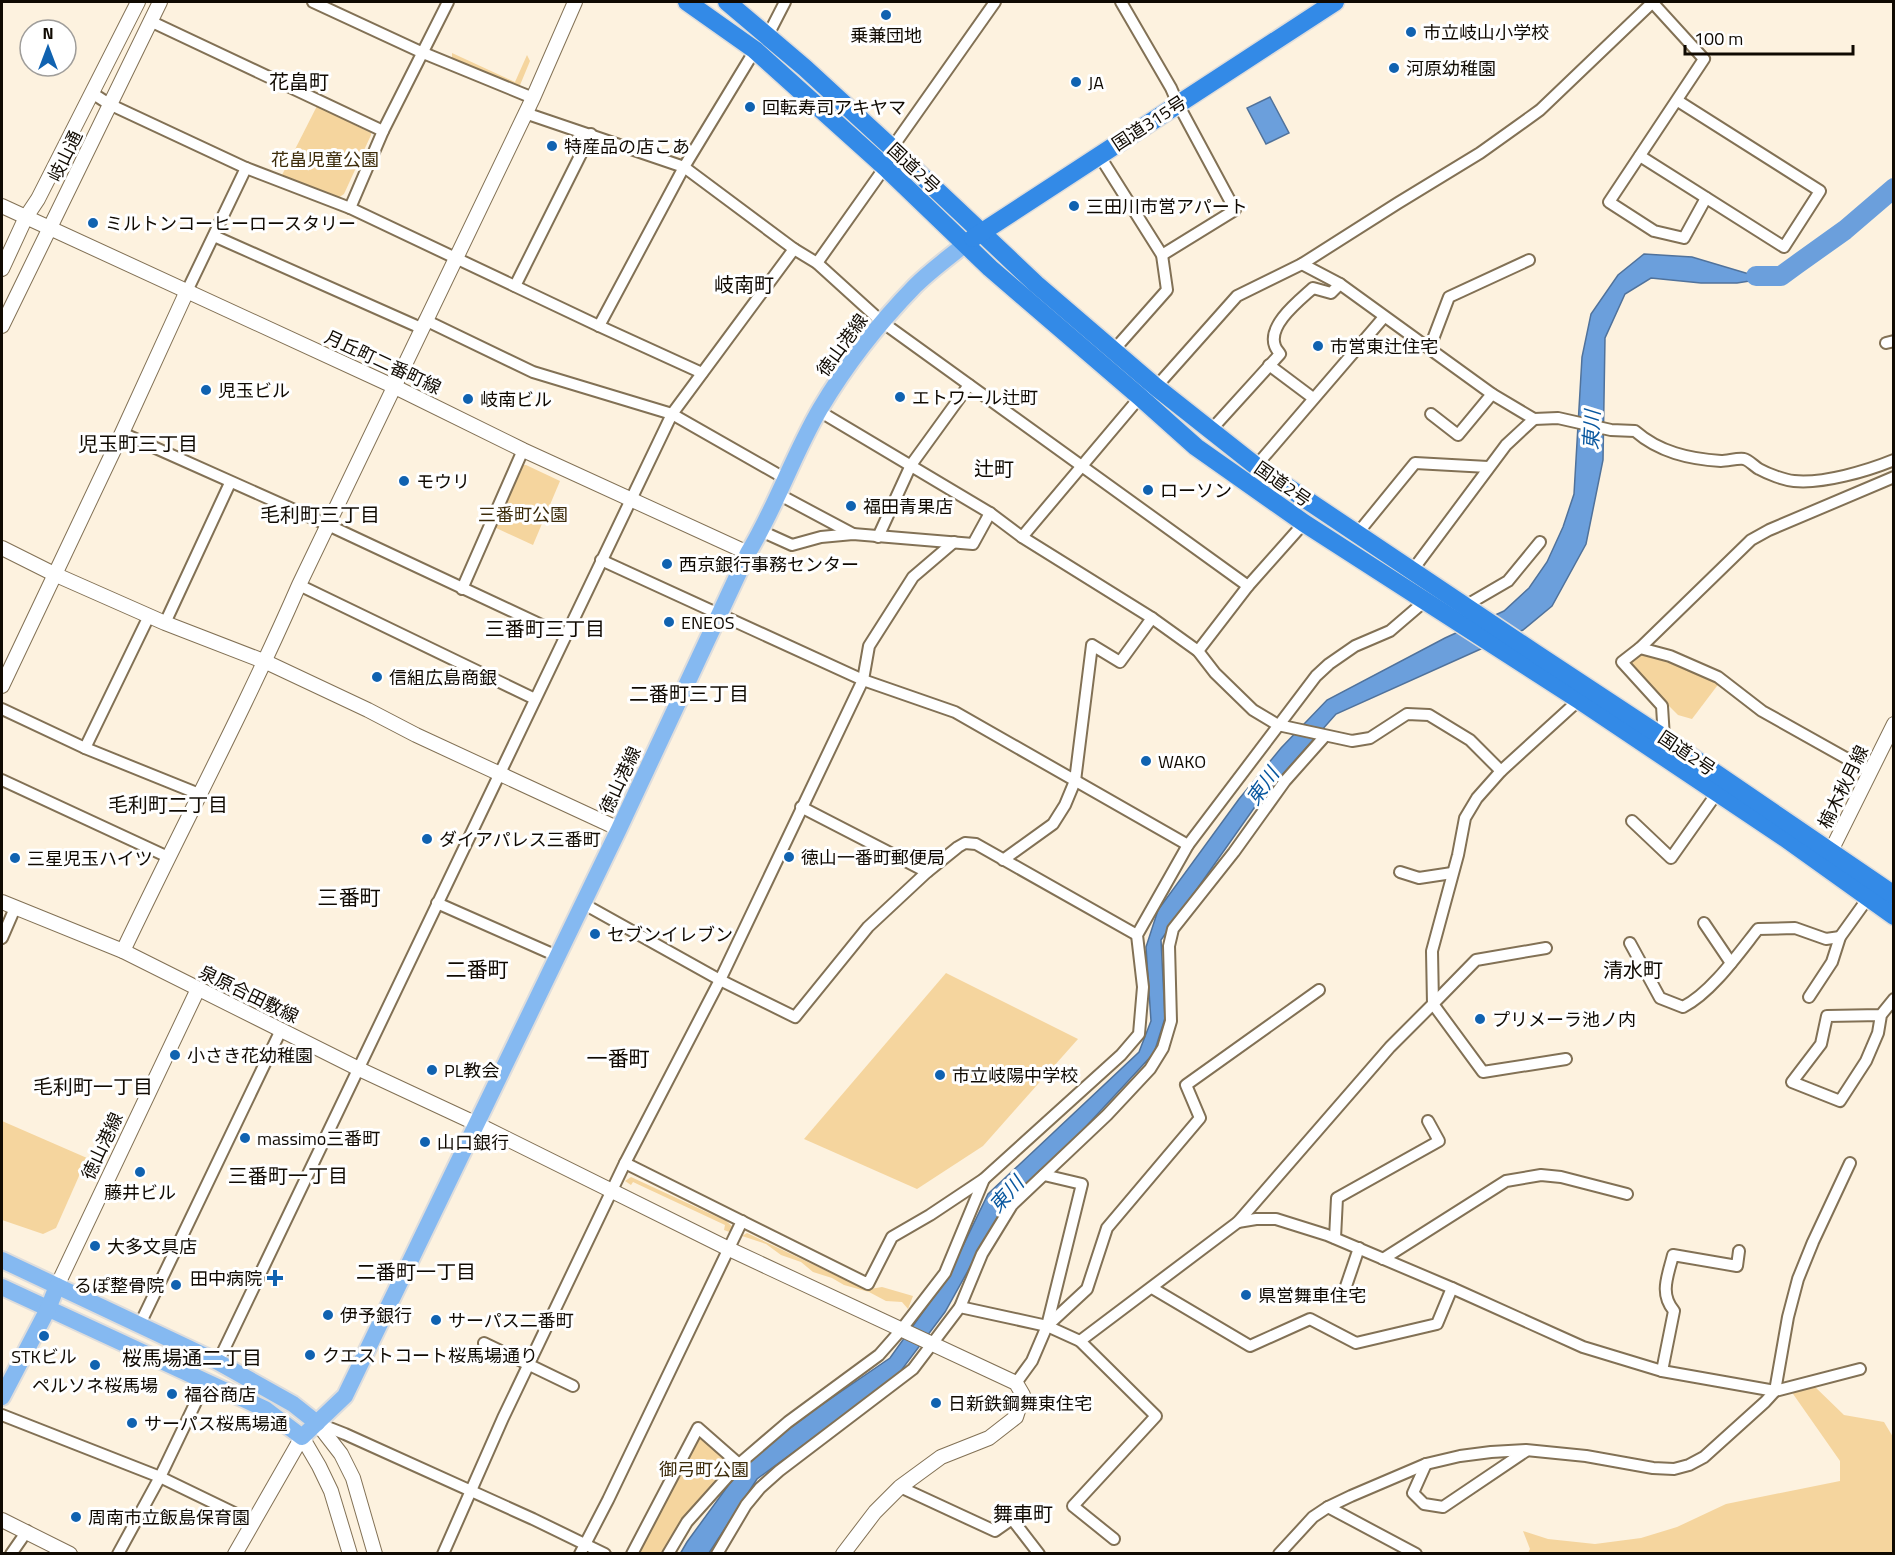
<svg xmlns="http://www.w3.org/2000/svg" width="1895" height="1555" font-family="'Titillium Web','Noto Sans JP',sans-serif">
<rect width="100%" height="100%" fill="#fdf2df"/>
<!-- green -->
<g fill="#f5d59e">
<path d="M 452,53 L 515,82 L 527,55 L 530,61 L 518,90 L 452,59 Z"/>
<path d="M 317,106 L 371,133 L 371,135 L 344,194 L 338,198 L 330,198 L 282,175 Z"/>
<path d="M 522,465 L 526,465 L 560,481 L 533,545 L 494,527 Z"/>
<path d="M 1640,651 L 1668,657 L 1720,682 L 1692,719 L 1678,715 L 1626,663 Z"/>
<path d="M 946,973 L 1078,1039 L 983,1146 L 917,1189 L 804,1139 Z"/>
<path d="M 2,1121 L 87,1158 L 56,1228 L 43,1234 L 2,1220 Z"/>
<path d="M 631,1177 L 726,1221 L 733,1227 L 732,1233 L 724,1230 L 725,1225 L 633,1182 L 631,1185 L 625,1181 Z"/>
<path d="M 747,1233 L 856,1285 L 870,1289 L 882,1287 L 913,1296 L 908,1309 L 902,1302 L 886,1301 L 869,1292 L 844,1285 L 832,1278 L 813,1272 L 801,1262 L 781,1255 L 766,1244 L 742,1236 Z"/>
<path d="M 1812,1384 L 1844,1415 L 1884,1422 L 1893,1437 L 1893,1553 L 1528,1553 L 1530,1549 L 1523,1531 L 1548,1539 L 1595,1544 L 1641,1538 L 1677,1527 L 1726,1504 L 1840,1481 L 1840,1461 L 1791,1391 Z"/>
<path d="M 701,1434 L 733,1465 L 665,1553 L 636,1554 Z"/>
</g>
<!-- water -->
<g fill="#6b9fdc" stroke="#50729b" stroke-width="1.5">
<path d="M 1270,97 L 1289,133 L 1266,144 L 1247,108 Z"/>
<path d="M 1644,254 L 1692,257 L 1749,274 L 1781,276 L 1737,283 L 1701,283 L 1651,278 L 1625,294 L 1605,338 L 1603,460 L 1586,544 L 1552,606 L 1523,630 L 1336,714 L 1259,801 L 1161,940 L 1165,1018 L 1154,1053 L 1079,1134 L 1004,1206 L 945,1312 L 897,1376 L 757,1479 L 709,1553 L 680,1554 L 687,1542 L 746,1461 L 814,1410 L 890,1358 L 948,1277 L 988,1194 L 1139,1052 L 1151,1021 L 1146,947 L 1158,910 L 1239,799 L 1281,748 L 1327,700 L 1445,638 L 1504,611 L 1529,588 L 1547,562 L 1563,527 L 1574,494 L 1582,357 L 1591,314 L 1618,275 Z"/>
</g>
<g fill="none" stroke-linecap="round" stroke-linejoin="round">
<!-- river -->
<path stroke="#6b9fdc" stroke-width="20" d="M 1756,276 L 1781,276 L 1796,265 L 1845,230 L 1894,188"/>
<defs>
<g id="street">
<path d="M 313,2 L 421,52 L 533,98"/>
<path d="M 1121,2 L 1171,88 L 1178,104 L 1235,210 L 1162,255"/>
<path d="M 1652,2 L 1704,59 L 1609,202 L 1654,231 L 1684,238 L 1706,198"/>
<path d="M 150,21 L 383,131"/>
<path d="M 767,37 L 785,2"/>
<path d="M 92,93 L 109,104 L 246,168 L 350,208 L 599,326 L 702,373"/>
<path d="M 525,113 L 684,167 L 794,249 L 817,263 L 882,322 L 1248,586"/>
<path d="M 892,148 L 995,2"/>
<path d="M 1099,155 L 1162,255 L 1167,290 L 1113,351"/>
<path d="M 1640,156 L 1784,247 L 1820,191 L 1678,101"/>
<path d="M 350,208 L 383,131 L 448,2"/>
<path d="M 214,236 L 421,328"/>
<path d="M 817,263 L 885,167"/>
<path d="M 1302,264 L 1340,284 L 1492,394 L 1534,419 L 1558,418 L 1611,430 L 1635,431 C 1659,452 1689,459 1721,461 C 1728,461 1737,458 1744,459 C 1749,460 1755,467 1759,469 C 1768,474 1784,480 1794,481 C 1823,484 1867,471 1894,460"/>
<path d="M 515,286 L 591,134"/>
<path d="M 187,291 L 246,168"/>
<path d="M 425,320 L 533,372 L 672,414 L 786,479"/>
<path d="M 599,326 L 684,167 L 755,50"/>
<path d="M 1886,343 L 1894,341"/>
<path d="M 1430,347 L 1449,297 L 1529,260"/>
<path d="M 1269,365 L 1313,398"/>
<path d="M 819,411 L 990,513 L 1022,537 L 1152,618 L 1198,651 L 1215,673 L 1253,710 L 1278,725 L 1352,741 L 1370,738 L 1407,714 L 1429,715 L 1470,740 L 1501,771"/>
<path d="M 1431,414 L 1458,435 L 1492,394"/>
<path d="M 1211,430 L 1280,354 C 1278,351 1276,349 1275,346 C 1267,325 1300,300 1313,288 L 1331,293 L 1340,284"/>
<path d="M 122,433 L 328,525 L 565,636"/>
<path d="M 1256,466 L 1384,317"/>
<path d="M 778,494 L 853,534"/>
<path d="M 761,531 L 792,545 L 821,537 L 853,534 L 973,544 L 990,513"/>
<path d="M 1357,534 L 1415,463 L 1488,467"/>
<path d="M 878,537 L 911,465 L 969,385"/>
<path d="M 1022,537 L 1140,397 L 1156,387 L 1237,296 L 1302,264 L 1398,203 L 1480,153 L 1515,128 L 1540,110 L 1653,2"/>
<path d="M 601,560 L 863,680 L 955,712 L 1188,845"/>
<path d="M 1412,571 L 1506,445 L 1534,419"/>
<path d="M 299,585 L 535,699"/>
<path d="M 462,589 L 523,450"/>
<path d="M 1460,605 L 1465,606 L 1508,581 L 1540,542"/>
<path d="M 165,623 L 230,483"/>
<path d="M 1640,648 L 1670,656 L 1718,677 L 1762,711 L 1869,771"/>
<path d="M 1198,651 L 1248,586 L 1304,523"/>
<path d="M 2,709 L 85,748 L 199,794"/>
<path d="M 1664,738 L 1662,706 L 1622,662 L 1640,648 L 1751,540 L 1769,530 L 1894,477"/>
<path d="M 85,748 L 149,616"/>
<path d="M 2,780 L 168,857"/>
<path d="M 801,807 L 927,872"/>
<path d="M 1632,821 L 1671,858 L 1717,793"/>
<path d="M 1003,860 L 1053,824 L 1065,805 L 1075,781 L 1092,645 L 1120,662 L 1152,618"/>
<path d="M 1400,872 L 1419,878 L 1452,873"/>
<path d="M 437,903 L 557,956"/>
<path d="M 582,903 L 720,980 L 795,1017 L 868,927 L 927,872 L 958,847 L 965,843 L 976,844 L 1137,935"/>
<path d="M 1704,923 L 1731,963"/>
<path d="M 2,938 L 15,908"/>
<path d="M 1630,943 L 1660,998 L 1683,1007 C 1711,993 1739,953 1758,929 L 1795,928 L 1826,939 L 1840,937"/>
<path d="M 1546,948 L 1476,960 L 1433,1004 L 1483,1072 L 1566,1059"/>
<path d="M 1809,997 L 1832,962 L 1840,937 L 1868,898"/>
<path d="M 1881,1015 L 1827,1016 L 1821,1044 L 1792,1082 L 1840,1101 L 1866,1061 L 1878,1033 L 1881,1015 L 1894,999"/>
<path d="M 625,1163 L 868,1284 L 892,1237 L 930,1215 L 984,1179 L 1121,1055 L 1139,1034 L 1143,987 L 1137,935 L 1188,845 L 1316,676 L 1329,664 L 1355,646 L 1390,631 L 1425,601 L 1430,601"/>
<path d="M 1238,1222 L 1256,1219 L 1276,1219 L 1327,1235 L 1452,1288 L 1583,1347 L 1662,1371 L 1775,1391 L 1860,1369"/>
<path d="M 1335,1238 L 1337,1198 L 1439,1141 L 1428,1121"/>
<path d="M 1383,1259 L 1506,1181 L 1541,1175 L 1561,1177 L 1627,1194"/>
<path d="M 1152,1288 L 1250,1346 L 1310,1319 L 1356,1343 L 1437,1324 L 1452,1288"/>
<path d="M 1343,1295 L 1359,1248"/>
<path d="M 960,1307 L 982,1254 L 1012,1205 L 1107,1115 L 1150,1069 L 1163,1048 L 1171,1021 L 1169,946 L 1173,929 L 1234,852 L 1285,781 L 1325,736"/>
<path d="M 140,1324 L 281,1030"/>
<path d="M 1047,1326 L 1087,1289 L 1107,1228 L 1200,1118 L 1186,1085 L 1319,990"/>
<path d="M 1080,1341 L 1238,1222 L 1390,1047 L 1433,1004 L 1432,951 L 1458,855 L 1465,818 L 1477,798 L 1501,771 L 1579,700"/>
<path d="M 484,1343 L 573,1386"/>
<path d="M 218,1362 L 672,414 L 794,249"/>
<path d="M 1662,1371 L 1674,1311 C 1659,1293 1668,1276 1673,1255 L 1737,1266 L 1739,1251"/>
<path d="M 1016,1383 L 1032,1361 L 1047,1326 L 1082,1184 L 1044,1175"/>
<path d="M 2,1415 L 160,1477 L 253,1522"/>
<path d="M 317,1423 L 345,1434 L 533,1519 L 605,1554"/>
<path d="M 1426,1464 L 1413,1493 L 1424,1504 L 1443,1507 L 1526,1451"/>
<path d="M 900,1487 L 995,1531 L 1012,1519 L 1039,1554"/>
<path d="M 1328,1507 L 1416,1554"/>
<path d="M 11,1554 L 27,1531"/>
<path d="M 118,1554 L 160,1477 L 206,1381"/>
<path d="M 443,1554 L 503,1418 L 625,1163 L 720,980 L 863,680 L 869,646 L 913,577 L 954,542"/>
<path d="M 580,1554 L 608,1500 L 742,1221"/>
<path d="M 632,1554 L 698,1428 L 739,1464"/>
<path d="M 668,1554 L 687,1522 L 739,1464 L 788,1422 L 879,1355 L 901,1330 L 945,1273 L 984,1179"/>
<path d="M 717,1554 L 746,1505 L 760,1488 L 779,1471 L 913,1369 L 960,1307 L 1047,1326 L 1080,1341 L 1156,1416 L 1073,1506 L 1114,1539"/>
<path d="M 1279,1554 L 1313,1517 L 1328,1507 L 1351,1496 L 1426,1464 L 1460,1456 L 1491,1452 L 1526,1450 L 1586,1456 L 1653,1468 L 1674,1469 L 1689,1465 L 1704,1457 L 1765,1402 L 1775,1391 L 1788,1317 L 1798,1279 L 1813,1242 L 1850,1163"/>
</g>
<g id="secondary">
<path d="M 2,206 L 395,387 L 523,450 L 748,553"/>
<path d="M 2,269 L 26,217 L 38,199 L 138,2"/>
<path d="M 2,326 L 160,2"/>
<path d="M 2,548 L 54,574 L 165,623 L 266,662 L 368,710 L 416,735 L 619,829"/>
<path d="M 2,686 L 122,433 L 187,291"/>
<path d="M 1827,859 L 1894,724"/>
<path d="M 2,902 L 123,951 L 359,1069 L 477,1124 L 729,1249 L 1016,1383 L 1023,1395 L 1016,1417 L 989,1438 L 941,1457 L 900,1487 L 875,1512 L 843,1554"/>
<path d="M 123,951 C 181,829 245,709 299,585 L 533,98 L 575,2"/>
<path d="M 57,1286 L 198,989"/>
<path d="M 317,1423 L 341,1454 L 353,1478 L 375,1554"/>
<path d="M 2,1520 L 70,1554"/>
<path d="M 235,1554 L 302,1437 L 319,1466 L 331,1491 L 350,1554"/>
</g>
<g id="primary">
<path d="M 2,1260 L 218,1362 L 293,1404 L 317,1423"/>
<path d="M 2,1287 L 265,1409 L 302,1437 L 345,1396 L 619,829 L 748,553 C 776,507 793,455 820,409 C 846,365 879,323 915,286 C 930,271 948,258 964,245"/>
<path d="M 2,1397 L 48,1309 L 57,1286"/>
</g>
<g id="highway">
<path d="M 687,2 L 755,50 L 885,167 L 990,268 L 1140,397 L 1196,447 L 1304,523 L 1579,700 L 1785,838 L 1894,916"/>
<path d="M 727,2 L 805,68 L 892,148 L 1036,284 L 1156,387 L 1256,466 L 1535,653 L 1664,738 L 1894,895"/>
<path d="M 973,238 L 1335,2"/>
</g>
</defs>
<!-- street casing -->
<use href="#street" stroke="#827155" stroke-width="14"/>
<!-- secondary casing -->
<use href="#secondary" stroke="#827155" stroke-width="16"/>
<!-- primary casing -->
<use href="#primary" stroke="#dedddc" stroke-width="20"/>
<!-- highway casing -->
<use href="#highway" stroke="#dedddc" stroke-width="21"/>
<!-- street -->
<use href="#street" stroke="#fff" stroke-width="10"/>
<!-- secondary -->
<use href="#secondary" stroke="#fff" stroke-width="14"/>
<!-- primary -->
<use href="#primary" stroke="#85b9f1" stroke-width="16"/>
<!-- highway -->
<use href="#highway" stroke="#338ae7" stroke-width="18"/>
</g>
<!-- markers -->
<g fill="#1062b0" stroke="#fff" stroke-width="2">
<circle cx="886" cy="15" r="6"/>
<circle cx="1411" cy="32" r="6"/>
<circle cx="1394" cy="68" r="6"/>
<circle cx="1076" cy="82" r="6"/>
<circle cx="750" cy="107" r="6"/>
<circle cx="552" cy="146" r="6"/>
<circle cx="1074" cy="206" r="6"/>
<circle cx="93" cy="223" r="6"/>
<circle cx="1318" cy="346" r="6"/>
<circle cx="206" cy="390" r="6"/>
<circle cx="900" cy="397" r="6"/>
<circle cx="468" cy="399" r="6"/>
<circle cx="404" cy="481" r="6"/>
<circle cx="1148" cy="490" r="6"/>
<circle cx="851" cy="506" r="6"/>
<circle cx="667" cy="564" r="6"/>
<circle cx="669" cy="622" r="6"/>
<circle cx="377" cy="677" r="6"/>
<circle cx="1146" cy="761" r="6"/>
<circle cx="427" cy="839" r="6"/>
<circle cx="789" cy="857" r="6"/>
<circle cx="15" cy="858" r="6"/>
<circle cx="595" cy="934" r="6"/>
<circle cx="1480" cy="1019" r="6"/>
<circle cx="175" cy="1055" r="6"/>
<circle cx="432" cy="1070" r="6"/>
<circle cx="940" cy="1075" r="6"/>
<circle cx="245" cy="1138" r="6"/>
<circle cx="425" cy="1142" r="6"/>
<circle cx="140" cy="1172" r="6"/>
<circle cx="95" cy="1246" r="6"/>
<path d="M272 1269h6v6h6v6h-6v6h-6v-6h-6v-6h6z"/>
<circle cx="176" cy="1285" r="6"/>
<circle cx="1246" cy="1295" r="6"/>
<circle cx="328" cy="1315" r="6"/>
<circle cx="436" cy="1320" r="6"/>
<circle cx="44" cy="1336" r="6"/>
<circle cx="310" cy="1355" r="6"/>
<circle cx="95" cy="1365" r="6"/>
<circle cx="172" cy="1394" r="6"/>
<circle cx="936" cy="1403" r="6"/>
<circle cx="132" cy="1423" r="6"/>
<circle cx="76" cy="1517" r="6"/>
</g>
<g text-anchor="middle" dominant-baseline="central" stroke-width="6" stroke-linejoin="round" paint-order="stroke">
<!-- poi labels -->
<g font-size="18" fill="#100a02" stroke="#fff" text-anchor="start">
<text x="1423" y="32">市立岐山小学校</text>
<text x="886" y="35" text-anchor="middle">乗兼団地</text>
<text x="1406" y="68">河原幼稚園</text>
<text x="1088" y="82">JA</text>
<text x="762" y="107">回転寿司アキヤマ</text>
<text x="564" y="146">特産品の店こあ</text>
<text x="1086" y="206">三田川市営アパート</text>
<text x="105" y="223">ミルトンコーヒーロースタリー</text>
<text x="1330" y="346">市営東辻住宅</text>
<text x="218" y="390">児玉ビル</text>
<text x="912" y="397">エトワール辻町</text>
<text x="480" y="399">岐南ビル</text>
<text x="416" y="481">モウリ</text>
<text x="1160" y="490">ローソン</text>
<text x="863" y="506">福田青果店</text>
<text x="679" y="564">西京銀行事務センター</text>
<text x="681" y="622">ENEOS</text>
<text x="389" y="677">信組広島商銀</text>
<text x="1158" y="761">WAKO</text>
<text x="439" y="839">ダイアパレス三番町</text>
<text x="801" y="857">徳山一番町郵便局</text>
<text x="27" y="858">三星児玉ハイツ</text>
<text x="607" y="934">セブンイレブン</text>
<text x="1492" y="1019">プリメーラ池ノ内</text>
<text x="187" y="1055">小さき花幼稚園</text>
<text x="444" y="1070">PL教会</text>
<text x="952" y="1075">市立岐陽中学校</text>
<text x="257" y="1138">massimo三番町</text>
<text x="437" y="1142">山口銀行</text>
<text x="140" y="1192" text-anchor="middle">藤井ビル</text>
<text x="107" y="1246">大多文具店</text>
<text x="262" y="1278" text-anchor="end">田中病院</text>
<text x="164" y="1285" text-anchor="end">るぽ整骨院</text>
<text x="1258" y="1295">県営舞車住宅</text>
<text x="340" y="1315">伊予銀行</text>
<text x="448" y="1320">サーパス二番町</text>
<text x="322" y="1355">クエストコート桜馬場通り</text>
<text x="44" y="1356" text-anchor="middle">STKビル</text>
<text x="95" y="1385" text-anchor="middle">ペルソネ桜馬場</text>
<text x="184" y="1394">福谷商店</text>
<text x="948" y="1403">日新鉄鋼舞東住宅</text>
<text x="144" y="1423">サーパス桜馬場通</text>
<text x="88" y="1517">周南市立飯島保育園</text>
</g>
<!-- street labels -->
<g font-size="18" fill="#100a02" stroke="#fff">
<text transform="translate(1149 123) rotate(-33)">国道315号</text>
<text transform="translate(65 156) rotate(-64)">岐山通</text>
<text transform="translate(914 168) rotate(43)">国道2号</text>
<text transform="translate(842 345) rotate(-54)">徳山港線</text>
<text transform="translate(383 362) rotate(25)">月丘町二番町線</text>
<text transform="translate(1283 484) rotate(35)">国道2号</text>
<text transform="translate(1687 753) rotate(34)">国道2号</text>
<text transform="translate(620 780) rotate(-65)">徳山港線</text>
<text transform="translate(1843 787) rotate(-64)">楠木秋月線</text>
<text transform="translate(249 994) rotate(26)">泉原合田敷線</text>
<text transform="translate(102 1146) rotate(-65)">徳山港線</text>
</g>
<!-- park labels -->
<g font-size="18" fill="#3d2c0a" stroke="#fff">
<text x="325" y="159">花畠児童公園</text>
<text x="523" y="514">三番町公園</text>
<text x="704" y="1469">御弓町公園</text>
</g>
<!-- neighbourhood labels -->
<g font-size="20" fill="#100a02" stroke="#fff">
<text x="299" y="81">花畠町</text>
<text x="744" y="284">岐南町</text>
<text x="138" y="443">児玉町三丁目</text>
<text x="994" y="468">辻町</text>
<text x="320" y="514">毛利町三丁目</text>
<text x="545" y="628">三番町三丁目</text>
<text x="689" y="693">二番町三丁目</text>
<text x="168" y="804">毛利町二丁目</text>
<text x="1633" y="969">清水町</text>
<text x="93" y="1086">毛利町一丁目</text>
<text x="288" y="1175">三番町一丁目</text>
<text x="416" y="1271">二番町一丁目</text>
<text x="192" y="1357">桜馬場通二丁目</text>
<text x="1023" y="1513">舞車町</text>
</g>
<!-- water labels -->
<g font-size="20" font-style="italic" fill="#08579f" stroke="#fff">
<text transform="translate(1591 430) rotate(-87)">東川</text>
<text transform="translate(1262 786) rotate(-55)">東川</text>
<text transform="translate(1006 1194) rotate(-48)">東川</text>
</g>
<!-- quarter labels -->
<g font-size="21" fill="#100a02" stroke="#fff">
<text x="349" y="897">三番町</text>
<text x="477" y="969">二番町</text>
<text x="618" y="1058">一番町</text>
</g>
</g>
<!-- border -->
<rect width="1895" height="1555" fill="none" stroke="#100a02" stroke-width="6"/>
<!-- north arrow -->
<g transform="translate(48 48)"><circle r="28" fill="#ffffff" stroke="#9f9d9a" stroke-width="1.5"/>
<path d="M0-4.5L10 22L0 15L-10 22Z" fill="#1062b0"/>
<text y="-9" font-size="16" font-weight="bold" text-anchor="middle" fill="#100a02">N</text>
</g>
<!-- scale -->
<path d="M1685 45v9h168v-9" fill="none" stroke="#100a02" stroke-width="3"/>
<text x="1694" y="45" font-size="18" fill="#100a02" stroke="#ffffff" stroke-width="4.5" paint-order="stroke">100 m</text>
</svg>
